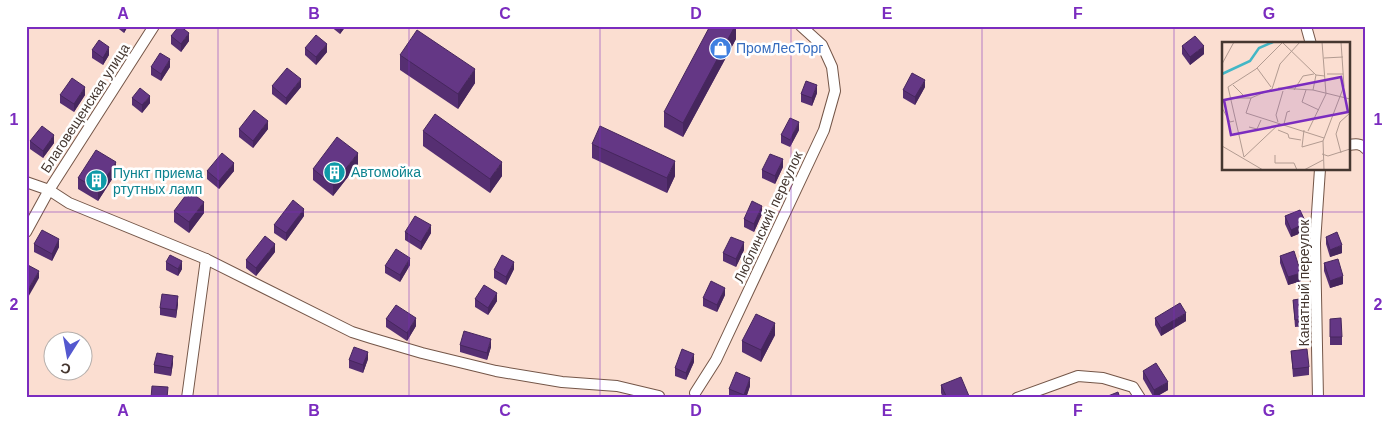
<svg xmlns="http://www.w3.org/2000/svg" width="1392" height="424" font-family="Arial,sans-serif">
<rect width="100%" height="100%" fill="#fbded1"/>
<g fill="none" stroke-linecap="round" stroke-linejoin="round">
<defs>
<g id="minor">
<path d="M 1306,26 L 1311,44"/>
<path d="M 1348,145 C 1355,144 1361,143 1366,149"/>
<path d="M 26,182 L 49,190 L 69,203 L 206,259 L 352,332 L 371,338 L 422,353 L 496,371 L 562,382 L 617,386 L 659,396"/>
<path d="M 26,232 L 49,190 L 154,26"/>
<path d="M 695,393 L 716,360 L 824,130 L 835,91 L 832,67 L 822,45 L 801,26"/>
<path d="M 187,398 L 206,259"/>
<path d="M 1017,398 L 1078,376 L 1103,378 L 1133,387 L 1140,398"/>
<path d="M 1318,398 L 1315,243 L 1320,169"/>
</g>
</defs>
<!-- minor casing -->
<use href="#minor" stroke="#745648" stroke-width="12"/>
<!-- minor -->
<use href="#minor" stroke="#fff" stroke-width="10"/>
</g>
<!-- wall -->
<g fill="#562f72">
<path d="M 115,26 L 128,26 L 124,33 Z"/>
<path d="M 330,26 L 346,26 L 340,34 Z"/>
<path d="M 736,26 L 736,39 L 683,137 L 664,127 L 664,112 Z"/>
<path d="M 171,36 L 189,41 L 181,52 L 171,44 Z"/>
<path d="M 1182,46 L 1204,54 L 1190,65 L 1182,54 Z"/>
<path d="M 305,48 L 327,52 L 316,65 L 305,55 Z"/>
<path d="M 92,50 L 109,55 L 103,65 L 92,58 Z"/>
<path d="M 400,55 L 475,83 L 458,109 L 400,70 Z"/>
<path d="M 151,67 L 170,67 L 161,81 L 151,75 Z"/>
<path d="M 272,86 L 301,87 L 286,105 L 272,94 Z"/>
<path d="M 925,87 L 915,105 L 903,98 L 903,90 Z"/>
<path d="M 817,93 L 812,106 L 801,102 L 801,94 Z"/>
<path d="M 60,95 L 85,95 L 74,112 L 60,103 Z"/>
<path d="M 132,98 L 150,103 L 142,113 L 132,105 Z"/>
<path d="M 239,129 L 268,129 L 253,148 L 239,137 Z"/>
<path d="M 799,130 L 790,147 L 781,143 L 781,135 Z"/>
<path d="M 423,131 L 502,176 L 490,193 L 423,146 Z"/>
<path d="M 30,141 L 54,143 L 43,158 L 30,149 Z"/>
<path d="M 592,144 L 675,176 L 667,193 L 592,158 Z"/>
<path d="M 358,164 L 333,196 L 313,180 L 313,169 Z"/>
<path d="M 783,167 L 775,184 L 762,178 L 762,170 Z"/>
<path d="M 207,171 L 234,171 L 219,189 L 207,179 Z"/>
<path d="M 116,173 L 98,201 L 78,189 L 78,178 Z"/>
<path d="M 174,211 L 204,213 L 189,233 L 174,222 Z"/>
<path d="M 762,214 L 754,232 L 744,227 L 744,219 Z"/>
<path d="M 304,216 L 286,241 L 274,233 L 274,225 Z"/>
<path d="M 1285,216 L 1306,231 L 1291,237 L 1285,224 Z"/>
<path d="M 405,232 L 431,233 L 421,250 L 405,240 Z"/>
<path d="M 1326,237 L 1342,253 L 1330,257 L 1326,244 Z"/>
<path d="M 34,244 L 59,247 L 52,261 L 34,252 Z"/>
<path d="M 744,250 L 736,267 L 723,261 L 723,253 Z"/>
<path d="M 275,252 L 256,276 L 246,268 L 246,260 Z"/>
<path d="M 1280,256 L 1301,281 L 1288,285 L 1280,263 Z"/>
<path d="M 166,262 L 182,269 L 178,276 L 166,270 Z"/>
<path d="M 1324,263 L 1343,284 L 1330,288 L 1324,271 Z"/>
<path d="M 410,265 L 400,282 L 385,273 L 385,266 Z"/>
<path d="M 514,269 L 506,285 L 494,278 L 494,270 Z"/>
<path d="M 725,295 L 717,312 L 703,306 L 703,298 Z"/>
<path d="M 475,299 L 497,301 L 488,315 L 475,307 Z"/>
<path d="M 1293,300 L 1307,319 L 1307,326 L 1295,327 Z"/>
<path d="M 178,304 L 176,318 L 160,315 L 160,308 Z"/>
<path d="M 1155,318 L 1186,321 L 1161,336 L 1155,325 Z"/>
<path d="M 386,319 L 416,326 L 407,341 L 386,327 Z"/>
<path d="M 1330,319 L 1342,337 L 1342,345 L 1330,345 Z"/>
<path d="M 775,335 L 761,362 L 742,352 L 742,341 Z"/>
<path d="M 460,345 L 491,347 L 487,360 L 460,352 Z"/>
<path d="M 1291,351 L 1309,367 L 1309,375 L 1293,377 Z"/>
<path d="M 368,359 L 363,373 L 349,368 L 349,360 Z"/>
<path d="M 694,362 L 686,380 L 675,376 L 675,368 Z"/>
<path d="M 173,363 L 171,376 L 154,373 L 154,365 Z"/>
<path d="M 1143,371 L 1168,390 L 1154,398 L 1143,379 Z"/>
<path d="M 941,385 L 969,398 L 943,398 L 941,393 Z"/>
<path d="M 750,386 L 746,398 L 729,397 L 729,389 Z"/>
</g>
<!-- shaded-wall -->
<g fill="#46265d">
<path d="M 124,26 L 128,26 L 124,33 Z"/>
<path d="M 340,26 L 346,26 L 340,34 Z"/>
<path d="M 735,26 L 736,26 L 736,39 L 683,137 L 683,123 Z"/>
<path d="M 189,33 L 189,41 L 181,52 L 181,44 Z"/>
<path d="M 327,44 L 327,52 L 316,65 L 316,57 Z"/>
<path d="M 1204,46 L 1204,54 L 1190,65 L 1190,57 Z"/>
<path d="M 109,47 L 109,55 L 103,65 L 103,58 Z"/>
<path d="M 170,59 L 170,67 L 161,81 L 161,74 Z"/>
<path d="M 475,69 L 475,83 L 458,109 L 458,94 Z"/>
<path d="M 301,79 L 301,87 L 286,105 L 286,98 Z"/>
<path d="M 925,80 L 925,87 L 915,105 L 915,97 Z"/>
<path d="M 817,85 L 817,93 L 812,106 L 812,98 Z"/>
<path d="M 85,87 L 85,95 L 74,112 L 74,104 Z"/>
<path d="M 150,96 L 150,103 L 142,113 L 142,105 Z"/>
<path d="M 268,121 L 268,129 L 253,148 L 253,141 Z"/>
<path d="M 799,122 L 799,130 L 790,147 L 790,140 Z"/>
<path d="M 54,135 L 54,143 L 43,158 L 43,151 Z"/>
<path d="M 358,153 L 358,164 L 333,196 L 333,185 Z"/>
<path d="M 783,159 L 783,167 L 775,184 L 775,176 Z"/>
<path d="M 675,161 L 675,176 L 667,193 L 667,178 Z"/>
<path d="M 116,162 L 116,173 L 98,201 L 98,190 Z"/>
<path d="M 502,162 L 502,176 L 490,193 L 490,179 Z"/>
<path d="M 234,163 L 234,171 L 219,189 L 219,181 Z"/>
<path d="M 204,202 L 204,213 L 189,233 L 189,222 Z"/>
<path d="M 762,206 L 762,214 L 754,232 L 754,224 Z"/>
<path d="M 304,209 L 304,216 L 286,241 L 286,233 Z"/>
<path d="M 1306,223 L 1306,231 L 1291,237 L 1291,230 Z"/>
<path d="M 431,225 L 431,233 L 421,250 L 421,242 Z"/>
<path d="M 59,239 L 59,247 L 52,261 L 52,254 Z"/>
<path d="M 744,242 L 744,250 L 736,267 L 736,259 Z"/>
<path d="M 275,244 L 275,252 L 256,276 L 256,268 Z"/>
<path d="M 1342,245 L 1342,253 L 1330,257 L 1330,250 Z"/>
<path d="M 410,258 L 410,265 L 400,282 L 400,275 Z"/>
<path d="M 182,261 L 182,269 L 178,276 L 178,269 Z"/>
<path d="M 514,262 L 514,269 L 506,285 L 506,277 Z"/>
<path d="M 39,271 L 39,278 L 26,301 L 26,293 Z"/>
<path d="M 1301,273 L 1301,281 L 1288,285 L 1288,277 Z"/>
<path d="M 1343,276 L 1343,284 L 1330,288 L 1330,281 Z"/>
<path d="M 725,288 L 725,295 L 717,312 L 717,305 Z"/>
<path d="M 497,293 L 497,301 L 488,315 L 488,308 Z"/>
<path d="M 178,296 L 178,304 L 176,318 L 176,310 Z"/>
<path d="M 1186,313 L 1186,321 L 1161,336 L 1161,328 Z"/>
<path d="M 416,318 L 416,326 L 407,341 L 407,333 Z"/>
<path d="M 775,323 L 775,335 L 761,362 L 761,350 Z"/>
<path d="M 491,339 L 491,347 L 487,360 L 487,353 Z"/>
<path d="M 368,352 L 368,359 L 363,373 L 363,365 Z"/>
<path d="M 694,354 L 694,362 L 686,380 L 686,373 Z"/>
<path d="M 173,356 L 173,363 L 171,376 L 171,368 Z"/>
<path d="M 750,378 L 750,386 L 746,398 L 744,398 L 744,395 Z"/>
<path d="M 1168,382 L 1168,390 L 1154,398 L 1154,390 Z"/>
</g>
<!-- building -->
<g fill="#643785" stroke="#46265d">
<path d="M 179,26 L 180,26 L 189,33 L 181,44 L 171,36 Z"/>
<path d="M 710,26 L 735,26 L 683,123 L 664,112 Z"/>
<path d="M 417,30 L 475,69 L 458,94 L 400,55 Z"/>
<path d="M 316,35 L 327,44 L 316,57 L 305,48 Z"/>
<path d="M 1195,36 L 1204,46 L 1190,57 L 1182,46 Z"/>
<path d="M 99,40 L 109,47 L 103,58 L 92,50 Z"/>
<path d="M 160,53 L 170,59 L 161,74 L 151,67 Z"/>
<path d="M 287,68 L 301,79 L 286,98 L 272,86 Z"/>
<path d="M 912,73 L 925,80 L 915,97 L 903,90 Z"/>
<path d="M 72,78 L 85,87 L 74,104 L 60,95 Z"/>
<path d="M 806,81 L 817,85 L 812,98 L 801,94 Z"/>
<path d="M 140,88 L 150,96 L 142,105 L 132,98 Z"/>
<path d="M 254,110 L 268,121 L 253,141 L 239,129 Z"/>
<path d="M 435,114 L 502,162 L 490,179 L 423,131 Z"/>
<path d="M 790,118 L 799,122 L 790,140 L 781,135 Z"/>
<path d="M 42,126 L 54,135 L 43,151 L 30,141 Z"/>
<path d="M 600,126 L 675,161 L 667,178 L 592,144 Z"/>
<path d="M 337,137 L 358,153 L 333,185 L 313,169 Z"/>
<path d="M 96,150 L 116,162 L 98,190 L 78,178 Z"/>
<path d="M 222,153 L 234,163 L 219,181 L 207,171 Z"/>
<path d="M 770,154 L 783,159 L 775,176 L 762,170 Z"/>
<path d="M 189,191 L 204,202 L 189,222 L 174,211 Z"/>
<path d="M 293,200 L 304,209 L 286,233 L 274,225 Z"/>
<path d="M 752,201 L 762,206 L 754,224 L 744,219 Z"/>
<path d="M 1300,210 L 1306,223 L 1291,230 L 1285,216 Z"/>
<path d="M 415,216 L 431,225 L 421,242 L 405,232 Z"/>
<path d="M 42,230 L 59,239 L 52,254 L 34,244 Z"/>
<path d="M 1337,232 L 1342,245 L 1330,250 L 1326,237 Z"/>
<path d="M 265,236 L 275,244 L 256,268 L 246,260 Z"/>
<path d="M 731,237 L 744,242 L 736,259 L 723,253 Z"/>
<path d="M 396,249 L 410,258 L 400,275 L 385,266 Z"/>
<path d="M 1294,251 L 1301,273 L 1288,277 L 1280,256 Z"/>
<path d="M 170,255 L 182,261 L 178,269 L 166,262 Z"/>
<path d="M 502,255 L 514,262 L 506,277 L 494,270 Z"/>
<path d="M 1338,259 L 1343,276 L 1330,281 L 1324,263 Z"/>
<path d="M 26,264 L 39,271 L 26,293 Z"/>
<path d="M 711,281 L 725,288 L 717,305 L 703,298 Z"/>
<path d="M 484,285 L 497,293 L 488,308 L 475,299 Z"/>
<path d="M 162,294 L 178,296 L 176,310 L 160,308 Z"/>
<path d="M 1306,298 L 1307,319 L 1295,320 L 1293,300 Z"/>
<path d="M 1180,303 L 1186,313 L 1161,328 L 1155,318 Z"/>
<path d="M 396,305 L 416,318 L 407,333 L 386,319 Z"/>
<path d="M 756,314 L 775,323 L 761,350 L 742,341 Z"/>
<path d="M 1341,318 L 1342,337 L 1330,337 L 1330,319 Z"/>
<path d="M 464,331 L 491,339 L 487,353 L 460,345 Z"/>
<path d="M 354,347 L 368,352 L 363,365 L 349,360 Z"/>
<path d="M 682,349 L 694,354 L 686,373 L 675,368 Z"/>
<path d="M 1307,349 L 1309,367 L 1293,369 L 1291,351 Z"/>
<path d="M 157,353 L 173,356 L 171,368 L 154,365 Z"/>
<path d="M 1156,363 L 1168,382 L 1154,390 L 1143,371 Z"/>
<path d="M 736,372 L 750,378 L 744,395 L 729,389 Z"/>
<path d="M 961,377 L 969,396 L 965,398 L 947,398 L 941,385 Z"/>
<path d="M 152,386 L 168,387 L 167,398 L 151,398 Z"/>
<path d="M 1118,392 L 1120,398 L 1103,398 Z"/>
</g>
<!-- grid -->
<path fill="none" stroke="#7b2cbf" stroke-width="1" stroke-opacity="0.55" d="M 218,26 L 218,398M 409,26 L 409,398M 600,26 L 600,398M 791,26 L 791,398M 982,26 L 982,398M 1174,26 L 1174,398M 26,212 L 1366,212"/>
<!-- icons -->
<defs>
<symbol id="shop-disc" viewBox="-11 -11 22 22"><circle r="9.5" fill="#3f7fe0" stroke="#fff"/><path d="M-5-2.5h2.3a2.7 3.5 0 0 1 5.4 0H5L5.5 6h-11ZM-1.5-2.5h3a1.5 2.3 0 0 0-3 0Z" fill="#fff"/></symbol>
<symbol id="building-disc" viewBox="-11 -11 22 22"><circle r="9.5" fill="#0f9aa8" stroke="#fff"/><path d="M-4-6H4V6H1V3H-1V6H-4ZM-2.5-4.3h1.7v1.8h-1.7ZM.8-4.3h1.7v1.8H.8ZM-2.5-1h1.7V.8h-1.7ZM.8-1h1.7V.8H.8Z" fill="#fff"/></symbol>
</defs>
<g fill-rule="evenodd">
<use href="#shop-disc" x="708" y="36" width="25" height="25"/>
<use href="#building-disc" x="322" y="160" width="25" height="25"/>
<use href="#building-disc" x="84" y="168" width="25" height="25"/>
</g>
<g text-anchor="middle" dominant-baseline="central" stroke-width="5" stroke-linejoin="round" paint-order="stroke">
<!-- shop labels -->
<g font-size="14" fill="#366cbe" stroke="#fff" text-anchor="start">
<text x="736" y="48">ПромЛесТорг</text>
</g>
<!-- street labels -->
<g font-size="14" fill="#453730" stroke="#fff">
<text transform="translate(85 108) rotate(-57)">Благовещенская улица</text>
<text transform="translate(768 217) rotate(-65)">Люблинский переулок</text>
<text transform="translate(1304 283) rotate(-90)">Канатный переулок</text>
</g>
<!-- culture labels -->
<g font-size="14" fill="#0d838f" stroke="#fff" text-anchor="start">
<text x="351" y="172">Автомойка</text>
<text x="113" y="173">Пункт приема<tspan x="113" dy="16">ртутных ламп</tspan></text>
</g>
</g>
<!-- overview -->
<g transform="translate(1222 42)">
<rect width="128" height="128" fill="#fbded1"/>
<path fill="none" stroke="#43b7c6" stroke-width="2.5" d="M 0,32 L 28,19 L 37,6 L 51,0"/>
<path fill="none" stroke="#b29b91" stroke-width="1" d="M 61,1 L 94,33 L 103,34M 102,16 L 121,15M 0,22 L 12,0M 35,26 L 49,45M 105,32 L 121,32M 11,43 L 22,54M 56,46 L 91,48 L 128,57M 72,48 L 81,34 L 92,32M 84,48 L 80,60 L 97,68M 91,48 L 94,33M 29,56 L 24,71 L 102,96M 0,61 L 8,56 L 29,56 L 50,47 L 58,22 L 78,0M 0,66 L 8,80 L 12,79M 56,80 L 54,73 L 61,49M 58,81 L 22,115 L 6,45 L 34,27 L 61,0M 62,82 L 65,70 L 68,69M 27,85 L 35,87 L 39,78M 56,88 L 66,92 L 67,96 L 79,98M 82,88 L 80,105 L 101,99M 86,89 L 104,52 L 100,0M 0,104 L 41,128M 119,111 L 114,92 L 118,80 L 128,71M 100,112 L 106,114 L 128,107M 53,113 L 53,121 L 72,121 L 75,128M 82,128 L 101,118M 102,128 L 101,99 L 122,44 L 119,0"/>
<path fill="#7b2cbf" fill-opacity="0.15" stroke="#7b2cbf" stroke-width="2.5" d="M 119,35 L 126,70 L 9,93 L 2,58 Z"/>
<rect width="128" height="128" fill="none" stroke="#453730" stroke-width="2.5"/>
</g>
<!-- border -->
<rect width="1392" height="424" fill="none" stroke="#ffffff" stroke-width="55"/>
<!-- north arrow -->
<g transform="translate(68 356) rotate(191)"><circle r="24" fill="#ffffff" stroke="#b5afac"/>
<path d="M0-4L9 19L0 12L-9 19Z" fill="#5458cf"/>
<text y="-8" font-size="14" font-weight="bold" text-anchor="middle" fill="#453730">С</text>
</g>
<rect x="28" y="28" width="1336" height="368" fill="none" stroke="#7b2cbf" stroke-width="2"/>
<g font-size="16" text-anchor="middle" font-weight="bold" fill="#7b2cbf">
<text x="123" y="19">A</text>
<text x="314" y="19">B</text>
<text x="505" y="19">C</text>
<text x="696" y="19">D</text>
<text x="887" y="19">E</text>
<text x="1078" y="19">F</text>
<text x="1269" y="19">G</text>
<text x="14" y="125">1</text>
<text x="1378" y="125">1</text>
<text x="14" y="310">2</text>
<text x="1378" y="310">2</text>
<text x="123" y="416">A</text>
<text x="314" y="416">B</text>
<text x="505" y="416">C</text>
<text x="696" y="416">D</text>
<text x="887" y="416">E</text>
<text x="1078" y="416">F</text>
<text x="1269" y="416">G</text>
</g>
</svg>
